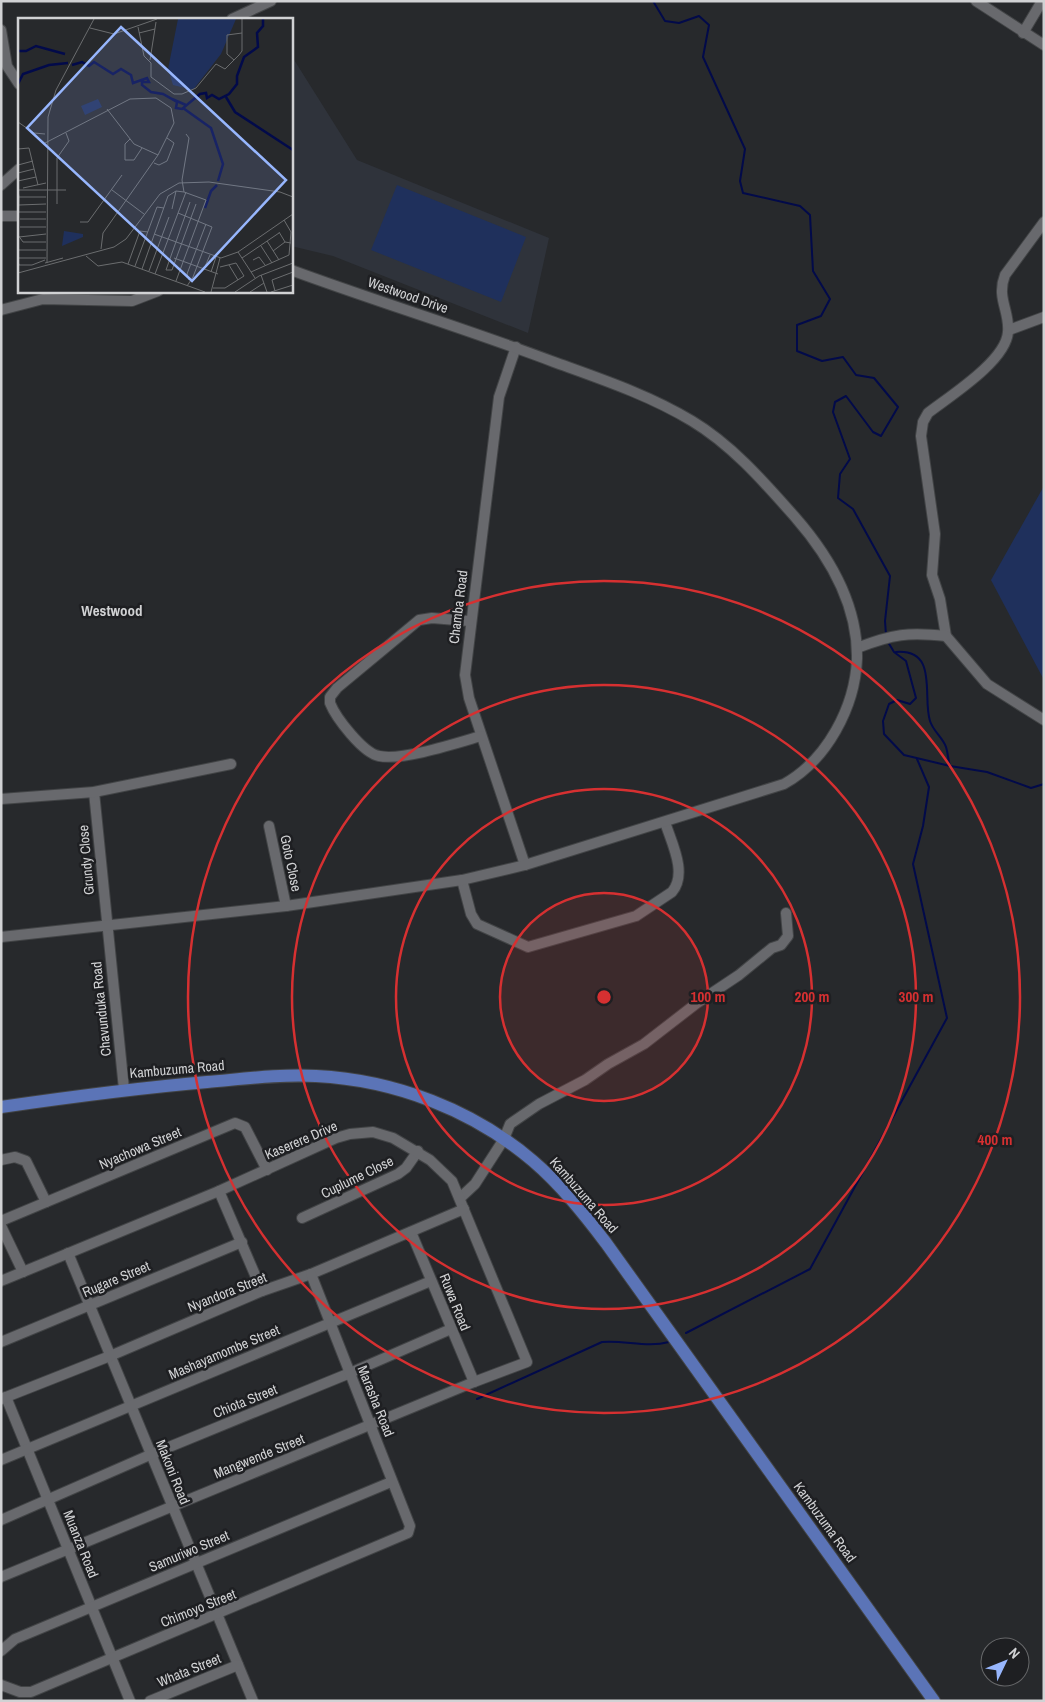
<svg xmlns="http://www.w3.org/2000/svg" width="1045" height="1702" font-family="'Archivo Narrow',sans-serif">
<rect width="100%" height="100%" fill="#27292c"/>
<!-- built -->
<path fill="#2f333b" d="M 291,55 L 357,160 L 549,238 L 528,333 L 333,256 L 291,246 Z"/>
<!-- green -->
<g fill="#1f305c">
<path d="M 397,185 L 526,237 L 501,302 L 371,250 Z"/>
<path d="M 1044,486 L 1044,680 L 991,580 Z"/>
</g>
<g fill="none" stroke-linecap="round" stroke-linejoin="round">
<!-- stream -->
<g stroke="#020a4a" stroke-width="2">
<path d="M 653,1 L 665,21 L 679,23 L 699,16 L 709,25 L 703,57 L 745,149 L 740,181 L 743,193 L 800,206 L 810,215 L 813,271 L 830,299 L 821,316 L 797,325 L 797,351 L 822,361 L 843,357 L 856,375 L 874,378 L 898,407 L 881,436 L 873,432 L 846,396 L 835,402 L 833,412 L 850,459 L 840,474 L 838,498 L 853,509 L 890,576 L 885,621 L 886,635"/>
<path d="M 888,642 L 894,652 L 906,661 L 916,698 L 910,704 L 897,700 L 889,704 L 883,721 L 884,734 L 904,755 L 950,766 L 987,772 L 1031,788 L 1044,784"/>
<path d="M 896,652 C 939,649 922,696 930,721 C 933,731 943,738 946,747 C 948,753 948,760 950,766"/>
<path d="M 686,1333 L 810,1269 L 947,1018 L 913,864 L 923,826 L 929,787 L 917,759"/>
<path d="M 477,1399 L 602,1342 C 625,1340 647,1348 669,1342"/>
</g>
<defs>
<g id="minor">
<path d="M 976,1 L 1044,45"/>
<path d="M 232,19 L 271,1"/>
<path d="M 1,30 L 7,66 L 19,84"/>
<path d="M 1023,33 L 1042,1"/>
<path d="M 1,185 L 19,169"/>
<path d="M 1,216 L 19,216"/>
<path d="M 1044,222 L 1005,275 C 996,298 1010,311 1008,332 C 1006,361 950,396 928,413 L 923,422 L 921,436 L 935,534 L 932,575 L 940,599 L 946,636 L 987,684 L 1044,720"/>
<path d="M 1,310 L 43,299 L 132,301 L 158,291"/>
<path d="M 1009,330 L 1044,317"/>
<path d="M 516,347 L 499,397 L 465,675 L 469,698 L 525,865"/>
<path d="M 469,621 L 432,618 L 419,620 L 337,688 L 330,697 L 330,703 C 336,718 363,753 379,756 C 402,761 457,743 481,736"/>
<path d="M 857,648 C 893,634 908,632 946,636"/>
<path d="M 94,792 L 124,1089"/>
<path d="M 1,799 L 94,792 L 231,764"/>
<path d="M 269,826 L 286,906"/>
<path d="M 462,880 L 471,914 L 477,924 L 528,947 L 636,916 L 672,892 C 688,873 671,842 665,822"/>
<path d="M 1,937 L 286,906 L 462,880 L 525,865 L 784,784 C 827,760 855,707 857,659 C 858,604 830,557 795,517 C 764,482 732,445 692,421 C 649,395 601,379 554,362 C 467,329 378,302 291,270"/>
<path d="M 1,1160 L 15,1157 L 26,1161 L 46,1202"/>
<path d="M 219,1191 L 262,1291"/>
<path d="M 460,1198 L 475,1184 L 504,1139 L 510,1124 L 539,1104 L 585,1080 L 608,1064 L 644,1044 L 697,1003 L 739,975 L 772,948 L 781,945 L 788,936 L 786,913"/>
<path d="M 302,1218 L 398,1174 L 406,1168 L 418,1151"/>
<path d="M 1,1221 L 235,1123 L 245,1127 L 267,1170"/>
<path d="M 1,1226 L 23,1272"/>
<path d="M 411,1232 L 474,1382"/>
<path d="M 68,1253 L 253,1701"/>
<path d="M 1,1281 L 219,1191 L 336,1138 L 350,1134 L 373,1132 L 393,1138 L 430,1160 L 452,1181 L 527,1362 L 474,1382 L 1,1577"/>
<path d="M 1,1342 L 242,1242"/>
<path d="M 6,1397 L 130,1701"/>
<path d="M 1,1399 L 110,1356 L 262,1291 L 311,1274 L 464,1209"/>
<path d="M 1,1460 L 431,1281"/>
<path d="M 1,1520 L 152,1454 L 350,1373 L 451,1329"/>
<path d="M 1,1651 L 15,1639 L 391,1482"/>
<path d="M 1,1685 L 20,1692 L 31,1692 L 408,1533 L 410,1526 L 311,1274"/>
<path d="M 150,1701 L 238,1665"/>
</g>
<path id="major" d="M 1,1107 C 70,1097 138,1088 207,1082 C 243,1079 280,1074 316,1076 C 395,1080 473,1110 533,1161 C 561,1185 584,1214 606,1243 L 934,1701"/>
</defs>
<!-- minor casing -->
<use href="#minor" stroke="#424446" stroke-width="12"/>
<!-- major casing -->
<use href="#major" stroke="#424446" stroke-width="14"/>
<!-- minor -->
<use href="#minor" stroke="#68696d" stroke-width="10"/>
<!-- major -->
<use href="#major" stroke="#5b74b7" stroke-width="12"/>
</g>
<!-- distance rings -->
<circle cx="604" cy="997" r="104" fill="#d63031" fill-opacity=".12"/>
<g fill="none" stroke="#d63031" stroke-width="2.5">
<circle cx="604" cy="997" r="104"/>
<circle cx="604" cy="997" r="208"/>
<circle cx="604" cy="997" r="312"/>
<circle cx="604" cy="997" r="416"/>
</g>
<g text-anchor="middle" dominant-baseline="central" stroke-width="5" stroke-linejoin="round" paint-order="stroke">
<!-- street labels -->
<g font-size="14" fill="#d1d2d4" stroke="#1e1f22">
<text transform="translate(408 295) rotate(19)">Westwood Drive</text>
<text transform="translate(458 607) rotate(-83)">Chamba Road</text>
<text transform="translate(86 860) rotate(-95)">Grundy Close</text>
<text transform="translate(291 863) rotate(78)">Goto Close</text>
<text transform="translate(101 1009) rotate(-96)">Chavunduka Road</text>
<text transform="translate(177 1069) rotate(-5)">Kambuzuma Road</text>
<text transform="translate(301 1140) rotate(-23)">Kaserere Drive</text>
<text transform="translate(140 1148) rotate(-23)">Nyachowa Street</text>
<text transform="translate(357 1177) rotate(-26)">Cuplume Close</text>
<text transform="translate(584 1195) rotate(49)">Kambuzuma Road</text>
<text transform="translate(116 1279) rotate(-23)">Rugare Street</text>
<text transform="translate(227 1292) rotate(-22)">Nyandora Street</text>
<text transform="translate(455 1302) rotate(68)">Ruwa Road</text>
<text transform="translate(224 1352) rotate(-23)">Mashayamombe Street</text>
<text transform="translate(245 1401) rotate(-22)">Chiota Street</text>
<text transform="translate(376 1401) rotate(68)">Marasha Road</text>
<text transform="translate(259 1456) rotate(-22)">Mangwende Street</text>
<text transform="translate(173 1472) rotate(68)">Makoni Road</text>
<text transform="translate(825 1522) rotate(54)">Kambuzuma Road</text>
<text transform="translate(81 1544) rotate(68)">Muanza Road</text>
<text transform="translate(189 1551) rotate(-23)">Samuriwo Street</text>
<text transform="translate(198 1608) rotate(-22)">Chimoyo Street</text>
<text transform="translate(189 1670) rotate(-22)">Whata Street</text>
</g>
<!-- neighbourhood labels -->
<g font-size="15" font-weight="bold" fill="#d1d2d4" stroke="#1e1f22">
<text x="112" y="610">Westwood</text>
</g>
</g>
<!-- overview -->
<g transform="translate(18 18)">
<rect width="275" height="275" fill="#27292c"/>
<path d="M 160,1 L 218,1 L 203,36 L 175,72 L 155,67 L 150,51 ZM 80,81 L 84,89 L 67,97 L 63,88 ZM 46,213 L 65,216 L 65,219 L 44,228 Z" fill="#1f305c"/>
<path fill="none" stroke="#020a4a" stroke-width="2.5" d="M 0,33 L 8,33 L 18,28 L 47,36M 54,47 L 64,44 L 71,48 L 76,44 L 95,56 L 103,51 L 113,57 L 115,65 L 129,60 L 131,64 L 124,64 L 124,67 L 133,74 L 145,76 L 159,84 L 158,90 L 164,91 L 182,76 L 188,75 L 189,80 L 194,77 L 201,81 L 211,76 L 219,66 L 219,58 L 226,39 L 240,29 L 239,15 L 245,8 L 245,1M 0,66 L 5,56 L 31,47 L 50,45M 208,79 L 217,94 L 275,132M 154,81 L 168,87M 165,90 L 193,110 L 205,146 L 200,163M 187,190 L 193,173 L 199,167"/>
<path fill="none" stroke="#6b6d6f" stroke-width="1" d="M 120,9 L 126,38 L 133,45 L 133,59 L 156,76 L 164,76 L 178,70 L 198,46 L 207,51 L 221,37 L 224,33 L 224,1M 72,10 L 96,16 L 139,1M 121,15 L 137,11M 132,42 L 138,4M 216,42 L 209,36 L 209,17 L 224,15M 89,91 L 116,126 L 140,137M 0,104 L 16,115 L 27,116M 112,121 L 107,126 L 107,142 L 116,142 L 124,130M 27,125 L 112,81 L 138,80 L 153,90 L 156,105 L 140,137 L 85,215 L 83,231M 0,131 L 11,130 L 20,167M 136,145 L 141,147 L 149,143 L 156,125 L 149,120M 0,147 L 15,143M 0,155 L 16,151M 0,163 L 18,159M 5,170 L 28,165M 94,172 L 126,196M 166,174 L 164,162 L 171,120 L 168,116M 28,179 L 1,179 L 0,172 L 48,172M 172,184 L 148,252 L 154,252 L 178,186M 39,186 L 39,140 L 51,123 L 48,115M 1,187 L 28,186M 154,191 L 158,173M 0,194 L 28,194M 160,195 L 194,209 L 175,259 L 169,268M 2,201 L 28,201M 62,204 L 70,204 L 104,157M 2,209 L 28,209M 0,210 L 1,179M 261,214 L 267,224 L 273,225M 136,216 L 203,240 L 220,234 L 275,196M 0,217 L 5,224 L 28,224M 1,219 L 28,216M 249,223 L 261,242M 243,228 L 254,245M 0,232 L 28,232M 255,233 L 267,224M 220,234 L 237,260M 68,238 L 80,248 L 104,244 L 187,274M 0,240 L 28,240M 156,240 L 200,256M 224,240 L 261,215M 235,242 L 241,239 L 247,247M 0,243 L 1,247 L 14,247 L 27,242M 27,245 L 45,240M 29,245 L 30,99 L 38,72 L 76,1M 110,246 L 122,213 L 130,214M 211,247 L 220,262M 117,248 L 139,189 L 146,190M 124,251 L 150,178 L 158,173 L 166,174 L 188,182 L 158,263M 186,251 L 192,237M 131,253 L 151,199M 193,254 L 198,239M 233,254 L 271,237 L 273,214 L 266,202M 0,255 L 96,229 L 108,221 L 142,176 L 161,165 L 191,164 L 262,174 L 275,179M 137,256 L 168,174M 243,257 L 249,274M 171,262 L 169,256 L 188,206M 195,270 L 207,270 L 226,258 L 218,245 L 202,249M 257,273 L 254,262 L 275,254M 193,274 L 202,240M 217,274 L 241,258 L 275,245M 232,274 L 246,265M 253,274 L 275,267"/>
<path fill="#97b6fd" fill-opacity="0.15" stroke="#97b6fd" stroke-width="2.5" d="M 103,9 L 268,162 L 174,263 L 9,110 Z"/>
<rect width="275" height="275" fill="none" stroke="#d1d2d4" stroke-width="2.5"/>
</g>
<circle cx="604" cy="997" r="8" fill="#d63031" stroke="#1e1f22" stroke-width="2.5"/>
<g font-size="15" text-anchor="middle" font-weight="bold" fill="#d63031" stroke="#1e1f22" stroke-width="5" stroke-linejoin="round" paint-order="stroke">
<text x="708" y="1002">100 m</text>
<text x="812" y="1002">200 m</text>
<text x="916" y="1002">300 m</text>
<text x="995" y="1145">400 m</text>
</g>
<!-- border -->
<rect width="1045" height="1702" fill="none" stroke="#d1d2d4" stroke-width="5"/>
<!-- north arrow -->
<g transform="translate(1005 1662) rotate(47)"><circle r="24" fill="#1e1f22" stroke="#666769"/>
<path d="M0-4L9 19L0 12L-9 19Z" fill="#97b6fd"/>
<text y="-8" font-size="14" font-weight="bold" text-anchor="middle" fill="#d1d2d4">N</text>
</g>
</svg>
